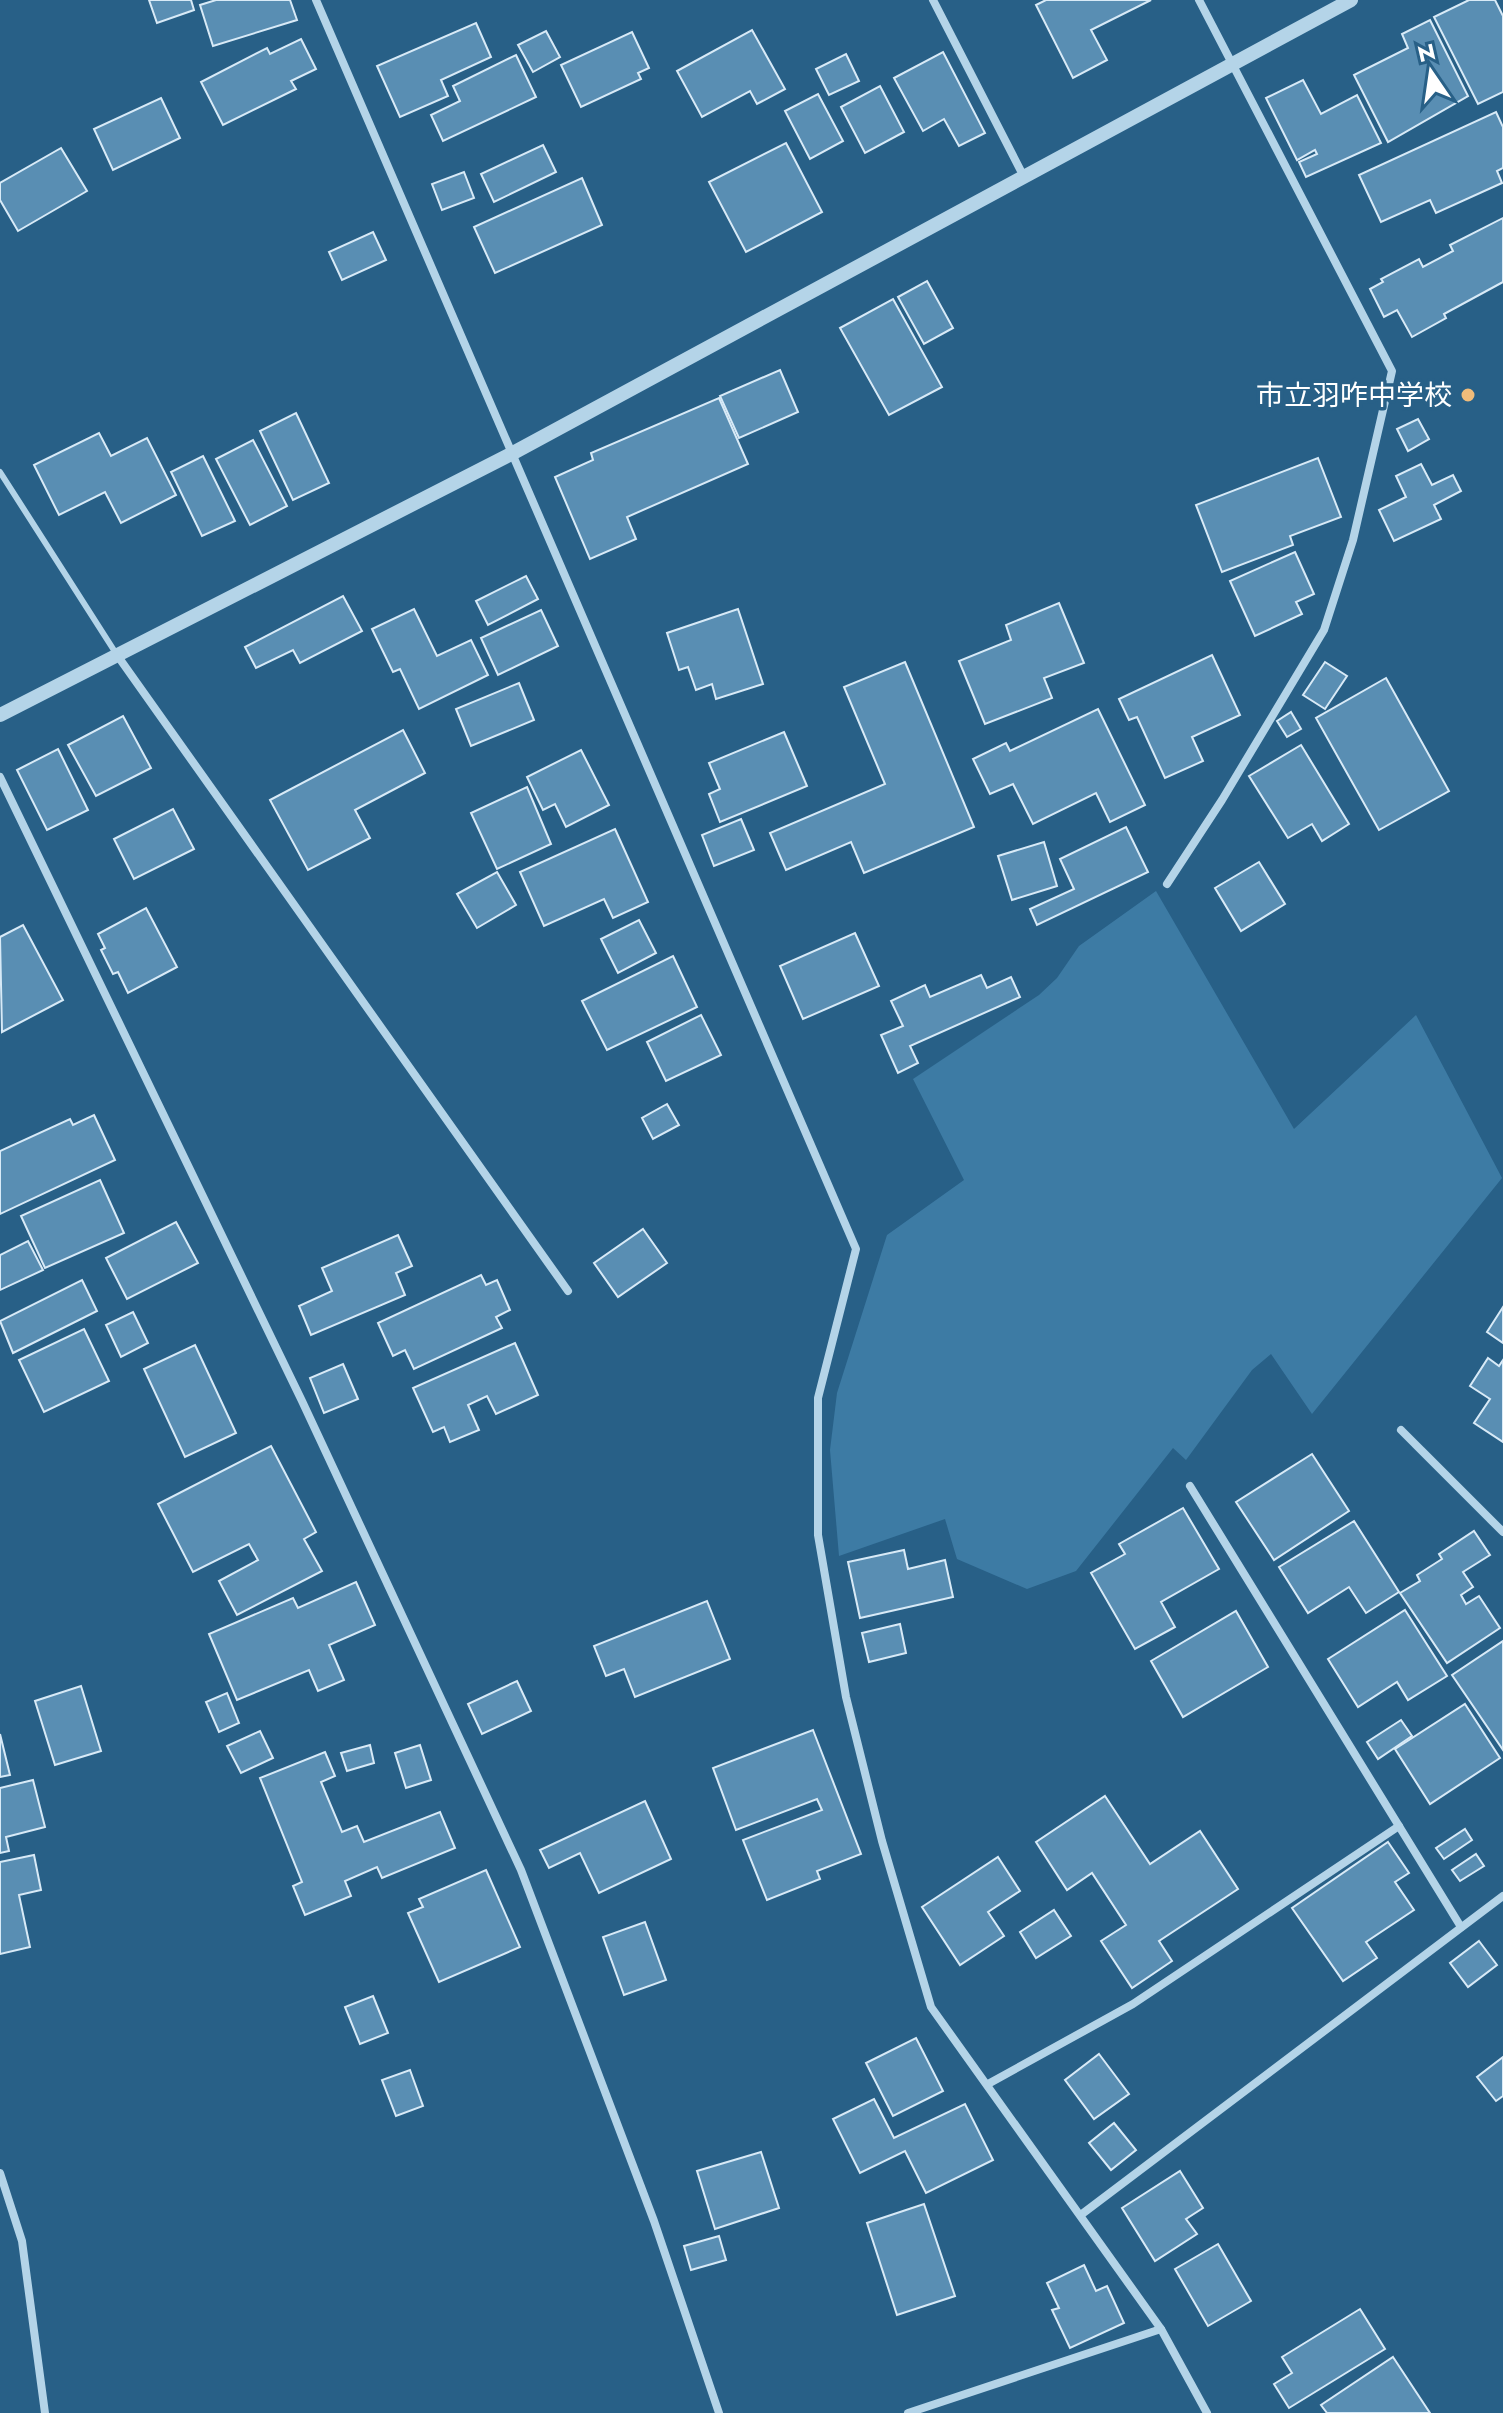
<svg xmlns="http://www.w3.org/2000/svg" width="1503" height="2413" font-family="Jost,'Noto Sans JP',sans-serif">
<rect width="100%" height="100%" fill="#286087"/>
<!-- green -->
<path fill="#3d7ba4" d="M 1156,891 L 1294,1129 L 1416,1015 L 1502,1178 L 1312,1414 L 1271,1354 L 1252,1370 L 1186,1460 L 1173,1448 L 1076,1571 L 1027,1589 L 957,1559 L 945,1519 L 839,1556 L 830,1450 L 837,1393 L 887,1235 L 964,1180 L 913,1079 L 1039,995 L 1057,978 L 1079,946 Z"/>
<!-- building -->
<g fill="#598eb3" stroke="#d8eaf7" stroke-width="2">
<path d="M 149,0 L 191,0 L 194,10 L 157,23 Z"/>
<path d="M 216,0 L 290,0 L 297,20 L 213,46 L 200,5 Z"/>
<path d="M 1046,0 L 1151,0 L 1091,30 L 1107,60 L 1073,78 L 1036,5 Z"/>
<path d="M 1469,0 L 1495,0 L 1503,16 L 1503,92 L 1478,104 L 1434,17 Z"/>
<path d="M 1430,20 L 1468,96 L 1388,142 L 1354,75 L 1408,48 L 1402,34 Z"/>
<path d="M 476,23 L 491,57 L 441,80 L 448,96 L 400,117 L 377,66 Z"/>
<path d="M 752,30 L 785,89 L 757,104 L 750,91 L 702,117 L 677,71 Z"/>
<path d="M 546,31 L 560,57 L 533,72 L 518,45 Z"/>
<path d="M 632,32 L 649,68 L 638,73 L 641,79 L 581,107 L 561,65 Z"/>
<path d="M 301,39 L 316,69 L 291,81 L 296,89 L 223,125 L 201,82 L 267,48 L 270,54 Z"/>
<path d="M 943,52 L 985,133 L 959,146 L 944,119 L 923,131 L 894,78 Z"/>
<path d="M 846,54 L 859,81 L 829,95 L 816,69 Z"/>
<path d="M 516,55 L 536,97 L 443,141 L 431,115 L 460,101 L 453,86 Z"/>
<path d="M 1303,80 L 1321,114 L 1357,95 L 1381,143 L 1306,177 L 1299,162 L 1317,154 L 1315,150 L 1297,160 L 1266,98 Z"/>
<path d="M 880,86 L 904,132 L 865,153 L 841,107 Z"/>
<path d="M 818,94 L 843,141 L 810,159 L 785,111 Z"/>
<path d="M 161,98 L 180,138 L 113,170 L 94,129 Z"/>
<path d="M 1496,112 L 1503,127 L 1503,168 L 1497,171 L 1502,183 L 1436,213 L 1430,200 L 1381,222 L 1359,175 Z"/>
<path d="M 786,143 L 822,212 L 746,252 L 709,182 Z"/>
<path d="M 543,145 L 556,172 L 494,202 L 481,174 Z"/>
<path d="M 61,148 L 87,191 L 18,231 L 0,200 L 0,183 Z"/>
<path d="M 464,172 L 474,198 L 442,210 L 432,184 Z"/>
<path d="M 582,178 L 602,225 L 495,273 L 474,227 Z"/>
<path d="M 1503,218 L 1503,282 L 1444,314 L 1446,318 L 1412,337 L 1397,310 L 1384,317 L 1370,289 L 1383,282 L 1381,279 L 1419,259 L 1423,267 L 1453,251 L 1450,245 Z"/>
<path d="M 373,232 L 386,260 L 342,280 L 329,252 Z"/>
<path d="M 927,281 L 953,328 L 924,344 L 898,297 Z"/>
<path d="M 893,299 L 942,387 L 889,415 L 840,328 Z"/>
<path d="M 780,370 L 798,412 L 739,438 L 720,396 Z"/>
<path d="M 719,398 L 748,464 L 627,517 L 636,539 L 590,559 L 555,477 L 593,460 L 591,453 Z"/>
<path d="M 296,413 L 329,483 L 293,500 L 260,431 Z"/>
<path d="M 1418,419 L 1429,439 L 1408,451 L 1397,429 Z"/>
<path d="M 99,433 L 111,456 L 147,438 L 176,495 L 121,523 L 105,492 L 59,515 L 34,465 Z"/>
<path d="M 253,440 L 287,506 L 250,525 L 216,459 Z"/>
<path d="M 203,456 L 235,521 L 202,536 L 171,472 Z"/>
<path d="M 1318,458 L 1341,517 L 1290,536 L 1293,545 L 1222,572 L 1196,505 Z"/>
<path d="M 1421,464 L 1432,485 L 1453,475 L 1461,491 L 1434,505 L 1441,519 L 1394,541 L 1379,510 L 1406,497 L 1396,476 Z"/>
<path d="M 1295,552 L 1314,594 L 1296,602 L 1302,614 L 1255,636 L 1230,581 Z"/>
<path d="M 526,576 L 538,599 L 488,625 L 476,601 Z"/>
<path d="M 343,596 L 362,631 L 300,663 L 293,650 L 256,668 L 245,647 Z"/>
<path d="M 1059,603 L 1084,663 L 1044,678 L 1052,698 L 985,724 L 959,661 L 1011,640 L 1006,625 Z"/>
<path d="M 414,609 L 437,656 L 471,640 L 488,675 L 419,709 L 400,669 L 393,672 L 372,629 Z"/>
<path d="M 738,609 L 763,684 L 716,699 L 712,684 L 696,690 L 688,667 L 679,670 L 667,633 Z"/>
<path d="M 541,610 L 558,646 L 498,675 L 481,638 Z"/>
<path d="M 1212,655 L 1240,715 L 1192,737 L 1203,761 L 1165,778 L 1137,717 L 1129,720 L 1119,699 Z"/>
<path d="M 905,662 L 974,827 L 864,873 L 851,842 L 786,870 L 770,833 L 885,784 L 844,687 Z"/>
<path d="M 1325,662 L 1347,676 L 1325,709 L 1303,695 Z"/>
<path d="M 1386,678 L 1449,791 L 1379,830 L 1316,718 Z"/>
<path d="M 519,683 L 534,720 L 471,746 L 456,709 Z"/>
<path d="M 1098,709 L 1145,805 L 1110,822 L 1096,793 L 1033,824 L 1013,784 L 990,794 L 973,759 L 1006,743 L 1010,751 Z"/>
<path d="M 1291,712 L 1301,729 L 1287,737 L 1277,721 Z"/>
<path d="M 123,716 L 151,768 L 96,796 L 68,745 Z"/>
<path d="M 403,730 L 425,773 L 355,810 L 370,838 L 308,870 L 270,800 Z"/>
<path d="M 784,732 L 807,786 L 720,822 L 709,794 L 720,789 L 709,763 Z"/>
<path d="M 1301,745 L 1349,824 L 1322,841 L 1312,824 L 1288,838 L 1249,776 Z"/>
<path d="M 58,749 L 88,810 L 47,830 L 17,770 Z"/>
<path d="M 581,750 L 609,805 L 566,827 L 555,804 L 543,810 L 527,777 Z"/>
<path d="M 527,787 L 551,844 L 497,869 L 471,813 Z"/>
<path d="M 173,809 L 194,849 L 134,879 L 114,839 Z"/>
<path d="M 741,819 L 754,850 L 714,866 L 702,835 Z"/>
<path d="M 1126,827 L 1148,872 L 1037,925 L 1030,909 L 1074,889 L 1060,859 Z"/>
<path d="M 615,829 L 648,902 L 613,918 L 604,899 L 544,926 L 520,872 Z"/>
<path d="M 1044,842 L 1057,886 L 1012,900 L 998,856 Z"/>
<path d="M 1259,862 L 1285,904 L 1241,931 L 1215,888 Z"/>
<path d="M 497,872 L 516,905 L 477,928 L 457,894 Z"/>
<path d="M 146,908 L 177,967 L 128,993 L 118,972 L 113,974 L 101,950 L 105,948 L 98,934 Z"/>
<path d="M 639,920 L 656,953 L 618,973 L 601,939 Z"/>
<path d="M 23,925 L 63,1000 L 2,1032 L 0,937 Z"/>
<path d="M 855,933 L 879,986 L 803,1019 L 780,966 Z"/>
<path d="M 673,956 L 697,1007 L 607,1050 L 582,1001 Z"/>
<path d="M 981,975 L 987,988 L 1011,977 L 1020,997 L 910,1046 L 918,1063 L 898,1073 L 881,1035 L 903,1026 L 891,1001 L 925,985 L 930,997 Z"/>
<path d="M 701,1015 L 721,1055 L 666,1081 L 647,1042 Z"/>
<path d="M 667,1104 L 679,1125 L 653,1139 L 642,1118 Z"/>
<path d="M 94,1115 L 115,1160 L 0,1214 L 0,1151 L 70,1119 L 73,1125 Z"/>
<path d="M 100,1180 L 124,1233 L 45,1268 L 21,1216 Z"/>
<path d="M 176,1222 L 198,1263 L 127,1299 L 106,1258 Z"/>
<path d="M 643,1229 L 667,1263 L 618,1297 L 594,1263 Z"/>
<path d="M 398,1235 L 412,1266 L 396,1273 L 405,1295 L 311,1335 L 299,1306 L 332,1291 L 322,1268 Z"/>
<path d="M 28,1241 L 43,1270 L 0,1290 L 0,1255 Z"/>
<path d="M 481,1275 L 486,1285 L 497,1280 L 510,1310 L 496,1317 L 502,1328 L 414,1369 L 405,1350 L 393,1356 L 378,1323 Z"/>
<path d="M 82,1280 L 97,1311 L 13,1353 L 0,1321 Z"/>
<path d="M 1503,1307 L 1503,1343 L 1487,1332 Z"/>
<path d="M 133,1312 L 148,1343 L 121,1357 L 106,1325 Z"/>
<path d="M 84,1329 L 109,1381 L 44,1412 L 19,1360 Z"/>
<path d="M 515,1343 L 538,1395 L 496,1414 L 487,1396 L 468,1405 L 479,1430 L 450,1442 L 444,1427 L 433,1432 L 413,1388 Z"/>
<path d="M 195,1345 L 236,1433 L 185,1457 L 144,1369 Z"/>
<path d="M 1488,1358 L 1499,1366 L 1503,1360 L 1503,1442 L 1474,1423 L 1490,1399 L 1470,1386 Z"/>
<path d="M 343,1364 L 358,1399 L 324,1413 L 310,1378 Z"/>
<path d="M 271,1446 L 316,1532 L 304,1539 L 322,1571 L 237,1615 L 219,1581 L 258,1560 L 249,1544 L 193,1572 L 158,1504 Z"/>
<path d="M 1312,1454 L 1349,1511 L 1274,1560 L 1236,1502 Z"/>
<path d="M 1183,1508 L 1219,1569 L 1161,1602 L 1175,1627 L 1135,1649 L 1091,1573 L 1125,1554 L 1119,1544 Z"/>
<path d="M 1354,1521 L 1399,1592 L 1366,1613 L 1349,1587 L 1308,1613 L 1279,1567 Z"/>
<path d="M 1474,1531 L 1490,1555 L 1463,1572 L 1473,1587 L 1461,1595 L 1466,1604 L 1479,1596 L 1500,1628 L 1447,1663 L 1400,1593 L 1420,1581 L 1417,1575 L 1442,1559 L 1439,1554 Z"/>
<path d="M 904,1550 L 908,1569 L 945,1560 L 953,1597 L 860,1618 L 848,1562 Z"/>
<path d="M 356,1582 L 375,1625 L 329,1645 L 344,1680 L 318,1691 L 309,1670 L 237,1700 L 209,1634 L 293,1598 L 298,1608 Z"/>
<path d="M 707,1601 L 730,1659 L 635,1697 L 624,1669 L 606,1676 L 594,1646 Z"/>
<path d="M 1405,1610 L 1447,1676 L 1408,1700 L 1397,1682 L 1358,1707 L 1328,1659 Z"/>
<path d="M 1236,1611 L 1268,1667 L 1183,1717 L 1151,1661 Z"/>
<path d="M 900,1624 L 906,1653 L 869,1662 L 862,1633 Z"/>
<path d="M 1503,1641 L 1503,1750 L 1452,1675 Z"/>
<path d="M 517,1681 L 531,1711 L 482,1734 L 468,1704 Z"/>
<path d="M 81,1686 L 101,1751 L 55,1765 L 35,1701 Z"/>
<path d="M 227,1693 L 239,1723 L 219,1732 L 206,1702 Z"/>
<path d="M 1465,1704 L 1500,1758 L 1430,1804 L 1395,1749 Z"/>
<path d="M 1401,1720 L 1412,1736 L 1378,1759 L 1367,1742 Z"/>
<path d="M 813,1730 L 861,1854 L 817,1871 L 820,1879 L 767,1900 L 743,1840 L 822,1810 L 817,1799 L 736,1830 L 713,1768 Z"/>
<path d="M 260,1731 L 273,1758 L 241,1773 L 227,1746 Z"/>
<path d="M 0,1734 L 10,1775 L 0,1777 Z"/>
<path d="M 370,1745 L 374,1763 L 347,1771 L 341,1753 Z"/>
<path d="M 420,1745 L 431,1780 L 406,1788 L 395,1753 Z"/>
<path d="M 325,1752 L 335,1776 L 321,1782 L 342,1832 L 357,1826 L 364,1842 L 440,1812 L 455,1848 L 382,1878 L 377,1867 L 345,1881 L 351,1896 L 305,1915 L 293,1886 L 302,1882 L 260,1778 Z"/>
<path d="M 33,1780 L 45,1827 L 6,1837 L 9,1851 L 0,1853 L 0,1788 Z"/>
<path d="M 1105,1796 L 1150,1864 L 1200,1831 L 1238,1889 L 1159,1941 L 1172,1961 L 1132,1988 L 1101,1941 L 1126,1925 L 1092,1873 L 1067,1890 L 1036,1842 Z"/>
<path d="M 645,1801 L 671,1859 L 599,1893 L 580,1853 L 549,1868 L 540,1850 Z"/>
<path d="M 1465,1829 L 1472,1840 L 1444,1859 L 1436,1848 Z"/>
<path d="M 1388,1842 L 1409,1873 L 1395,1882 L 1414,1910 L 1366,1942 L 1377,1958 L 1343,1981 L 1292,1908 Z"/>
<path d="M 1476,1854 L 1484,1866 L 1460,1881 L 1452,1870 Z"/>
<path d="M 34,1855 L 41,1890 L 19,1895 L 30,1947 L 0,1954 L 0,1862 Z"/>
<path d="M 998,1857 L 1020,1891 L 988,1912 L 1004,1936 L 960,1965 L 922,1907 Z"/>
<path d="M 486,1870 L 520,1947 L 439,1982 L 408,1913 L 423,1907 L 419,1899 Z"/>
<path d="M 1054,1910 L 1071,1936 L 1036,1958 L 1020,1932 Z"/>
<path d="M 645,1922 L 666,1980 L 624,1995 L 603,1937 Z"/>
<path d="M 1479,1941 L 1497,1965 L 1468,1987 L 1450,1963 Z"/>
<path d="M 373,1996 L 388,2033 L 360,2044 L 345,2007 Z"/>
<path d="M 916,2038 L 943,2091 L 893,2116 L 866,2063 Z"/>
<path d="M 1099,2054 L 1129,2094 L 1094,2119 L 1065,2080 Z"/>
<path d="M 1503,2057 L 1503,2096 L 1496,2101 L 1477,2077 Z"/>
<path d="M 410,2070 L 423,2106 L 396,2116 L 382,2080 Z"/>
<path d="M 874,2099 L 894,2138 L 965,2104 L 993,2160 L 926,2193 L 905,2151 L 860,2173 L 833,2119 Z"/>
<path d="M 1114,2123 L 1136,2150 L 1111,2170 L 1089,2143 Z"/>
<path d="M 761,2152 L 779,2208 L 715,2229 L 697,2171 Z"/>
<path d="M 1180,2171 L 1203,2208 L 1186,2219 L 1197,2234 L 1155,2261 L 1122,2208 Z"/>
<path d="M 924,2204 L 955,2296 L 897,2315 L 867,2223 Z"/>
<path d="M 719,2236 L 726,2260 L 691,2270 L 684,2246 Z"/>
<path d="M 1218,2244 L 1251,2301 L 1208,2326 L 1175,2269 Z"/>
<path d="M 1084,2265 L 1096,2291 L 1107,2286 L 1124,2323 L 1070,2348 L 1052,2310 L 1059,2308 L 1047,2283 Z"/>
<path d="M 1360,2309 L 1385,2349 L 1289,2408 L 1274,2384 L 1292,2373 L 1282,2357 Z"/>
<path d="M 1393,2357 L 1430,2413 L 1327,2413 L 1321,2405 Z"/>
</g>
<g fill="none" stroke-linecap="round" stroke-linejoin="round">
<!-- service -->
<path stroke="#b4d4e8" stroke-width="6" d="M 0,472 L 117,655"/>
<!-- minor -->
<g stroke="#b4d4e8" stroke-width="8">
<path d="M 316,0 L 856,1249 L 818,1398 L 818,1535 L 846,1697 L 882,1841 L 931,2007 L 1161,2329 L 1207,2413"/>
<path d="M 933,0 L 1023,175"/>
<path d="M 117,655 L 568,1291"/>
<path d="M 0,777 L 302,1401 L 521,1870 L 654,2221 L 719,2413"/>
<path d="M 1167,884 L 1222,800 L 1324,630 L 1353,540 L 1392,371 L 1199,0"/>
<path d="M 1401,1430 L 1503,1532"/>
<path d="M 1190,1486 L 1461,1927"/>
<path d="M 988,2084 L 1133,2004 L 1399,1826"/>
<path d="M 0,2173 L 22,2241 L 45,2413"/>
<path d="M 1082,2214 L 1503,1896"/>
<path d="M 908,2413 L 1161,2329"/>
</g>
<!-- tertiary -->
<path stroke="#b4d4e8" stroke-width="14" d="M 0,715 L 513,453 L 1351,0"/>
</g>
<!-- markers -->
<circle fill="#f0bc7a" stroke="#286087" stroke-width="3" cx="1468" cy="395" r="8"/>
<g text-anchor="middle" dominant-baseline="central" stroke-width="7" stroke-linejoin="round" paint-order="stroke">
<!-- poi labels -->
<g font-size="28" fill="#fff" stroke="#286087" text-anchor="end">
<text x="1452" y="395">市立羽咋中学校</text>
</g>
</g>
<!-- north arrow -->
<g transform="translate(1431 72) rotate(347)" stroke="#286087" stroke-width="6" paint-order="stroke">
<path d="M0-6L14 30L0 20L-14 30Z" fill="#ffffff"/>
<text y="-12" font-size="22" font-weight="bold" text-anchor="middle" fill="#ffffff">N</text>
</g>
</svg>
